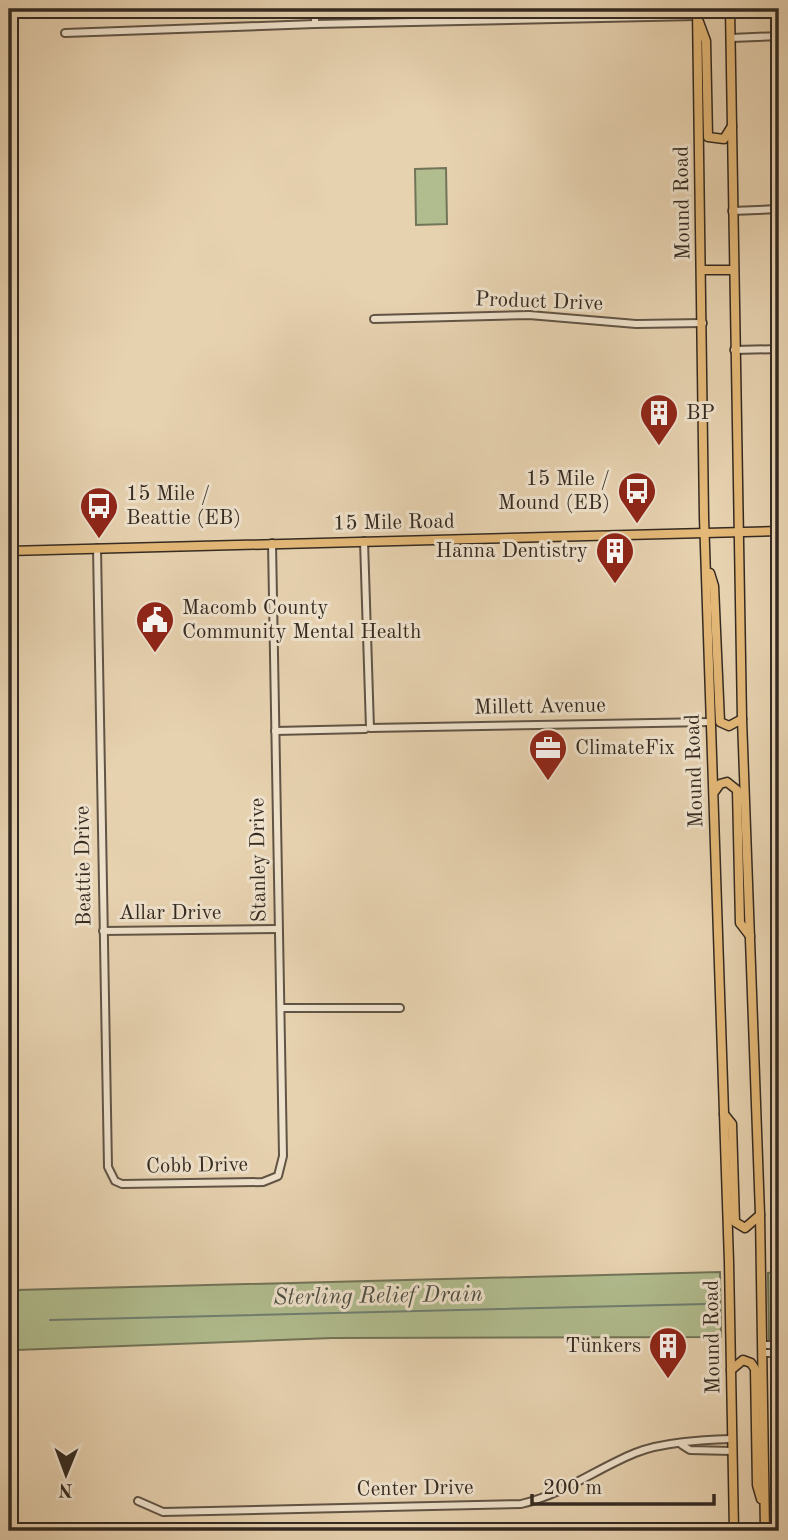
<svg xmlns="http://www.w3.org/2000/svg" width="788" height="1540" font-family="'Old Standard TT',serif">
<rect width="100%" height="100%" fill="#e7d2b0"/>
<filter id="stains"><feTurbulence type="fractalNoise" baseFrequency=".00286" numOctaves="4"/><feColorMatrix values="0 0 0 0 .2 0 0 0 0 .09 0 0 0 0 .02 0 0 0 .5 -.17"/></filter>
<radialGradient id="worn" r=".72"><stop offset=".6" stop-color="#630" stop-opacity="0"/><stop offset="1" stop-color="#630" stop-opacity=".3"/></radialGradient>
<!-- green -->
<g fill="#b1bd8f" stroke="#727458" stroke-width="2">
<path d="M 446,168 L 447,224 L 416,225 L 415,169 Z"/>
<path d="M 720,1272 L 721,1337 L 332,1338 L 17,1350 L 16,1290 Z"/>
<path d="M 779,1272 L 779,1339 L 769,1339 L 768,1273 Z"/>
</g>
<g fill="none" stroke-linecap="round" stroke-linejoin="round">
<!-- stream -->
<path stroke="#6f7f72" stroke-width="2" d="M 50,1320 L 707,1304"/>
<defs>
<g id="minor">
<path d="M 315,9 L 315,24"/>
<path d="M 65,33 L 315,24 L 697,16"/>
<path d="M 731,38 L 779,36"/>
<path d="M 732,211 L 779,209"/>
<path d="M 374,319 L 529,315 L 636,324 L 703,323"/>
<path d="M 734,350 L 779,349"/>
<path d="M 364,541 L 370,728 L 711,722"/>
<path d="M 97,548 L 108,1167 L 115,1181 L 122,1184 L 263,1182 L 278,1176 L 283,1156 L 272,543"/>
<path d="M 275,731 L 365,729"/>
<path d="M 103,931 L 278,929"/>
<path d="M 281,1008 L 400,1008"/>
<path d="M 762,1345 L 779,1345"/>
<path d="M 762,1353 L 779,1353"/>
<path d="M 682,1445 L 690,1450 L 732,1451"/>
<path d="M 138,1501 L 163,1512 L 521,1504 C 564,1494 596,1469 635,1453 C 662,1442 703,1440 731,1439"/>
</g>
<g id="major">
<path d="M 697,9 L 704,517 L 729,1262 L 734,1531"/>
<path d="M 730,9 L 742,719 L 760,1214 L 765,1531"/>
<path d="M 699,22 L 706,41 L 708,137 L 724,139 L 732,126"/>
<path d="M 702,270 L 733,270"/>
<path d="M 9,551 L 779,531"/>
<path d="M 710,573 L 714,586 L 720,722 L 729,726 L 742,719"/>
<path d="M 715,791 L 720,784 L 727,782 L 737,790 L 740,923 L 750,936"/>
<path d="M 724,1114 L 732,1124 L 735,1222 L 745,1228 L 760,1215"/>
<path d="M 731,1370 L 743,1360 L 751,1363 L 755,1369 L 757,1485 L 761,1499"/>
</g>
</defs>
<!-- minor casing -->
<use href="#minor" stroke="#615445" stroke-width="10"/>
<!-- major casing -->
<use href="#major" stroke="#342a21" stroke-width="11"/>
<!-- minor -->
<use href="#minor" stroke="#efe2cc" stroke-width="6"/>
<!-- major -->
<use href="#major" stroke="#e4b978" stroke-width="8"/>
<!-- rail -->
<path stroke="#342a21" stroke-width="2" stroke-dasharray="12 12" stroke-linecap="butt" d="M 9,1238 L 14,1531"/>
</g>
<!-- icons -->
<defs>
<symbol id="building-pin" viewBox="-11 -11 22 30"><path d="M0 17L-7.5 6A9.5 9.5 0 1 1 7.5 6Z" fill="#8f2418" stroke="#efe2cc"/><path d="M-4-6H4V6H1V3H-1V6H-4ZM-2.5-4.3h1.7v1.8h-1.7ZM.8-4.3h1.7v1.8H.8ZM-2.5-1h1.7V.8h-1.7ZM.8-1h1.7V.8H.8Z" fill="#fff"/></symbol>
<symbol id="bus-pin" viewBox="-11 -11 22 30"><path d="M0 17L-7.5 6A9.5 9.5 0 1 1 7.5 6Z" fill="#8f2418" stroke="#efe2cc"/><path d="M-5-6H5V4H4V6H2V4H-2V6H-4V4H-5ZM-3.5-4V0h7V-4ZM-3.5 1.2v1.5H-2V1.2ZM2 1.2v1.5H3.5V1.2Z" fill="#fff"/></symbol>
<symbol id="civic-pin" viewBox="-11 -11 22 30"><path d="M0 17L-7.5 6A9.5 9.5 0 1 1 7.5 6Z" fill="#8f2418" stroke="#efe2cc"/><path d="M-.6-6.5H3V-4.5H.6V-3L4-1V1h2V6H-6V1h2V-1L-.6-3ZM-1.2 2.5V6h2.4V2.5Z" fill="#fff"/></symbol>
<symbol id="office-pin" viewBox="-11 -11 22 30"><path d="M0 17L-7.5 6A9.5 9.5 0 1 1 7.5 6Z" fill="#8f2418" stroke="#efe2cc"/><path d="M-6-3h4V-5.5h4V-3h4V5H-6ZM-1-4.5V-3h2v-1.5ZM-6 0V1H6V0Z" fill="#fff"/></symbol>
</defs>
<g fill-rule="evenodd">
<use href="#building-pin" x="637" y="391" width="44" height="60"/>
<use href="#bus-pin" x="615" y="469" width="44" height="60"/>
<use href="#bus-pin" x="77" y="484" width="44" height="60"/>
<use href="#building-pin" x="593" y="529" width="44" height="60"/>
<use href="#civic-pin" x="133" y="598" width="44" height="60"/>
<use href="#office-pin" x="526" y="726" width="44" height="60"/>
<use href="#building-pin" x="646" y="1324" width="44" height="60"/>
</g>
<g text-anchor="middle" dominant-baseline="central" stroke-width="6" stroke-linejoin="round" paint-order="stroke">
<!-- street labels -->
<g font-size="21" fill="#342a21" stroke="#efe2cc">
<text transform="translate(683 203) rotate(-91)">Mound Road</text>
<text transform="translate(539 302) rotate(2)">Product Drive</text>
<text transform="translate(394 523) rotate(-1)">15 Mile Road</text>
<text transform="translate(540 707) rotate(-1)">Millett Avenue</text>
<text transform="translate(695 771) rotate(-92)">Mound Road</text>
<text transform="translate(259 860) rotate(-91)">Stanley Drive</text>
<text transform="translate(84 866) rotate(-91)">Beattie Drive</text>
<text x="170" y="913">Allar Drive</text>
<text transform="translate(197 1166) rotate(-1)">Cobb Drive</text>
<text transform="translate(713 1337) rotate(-91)">Mound Road</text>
<text transform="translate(415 1489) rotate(-1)">Center Drive</text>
</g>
<!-- poi labels -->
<g font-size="21" fill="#342a21" stroke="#efe2cc" text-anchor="start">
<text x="686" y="413">BP</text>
<text x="610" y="479" text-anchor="end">15 Mile /<tspan x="610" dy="24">Mound (EB)</tspan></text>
<text x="126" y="494">15 Mile /<tspan x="126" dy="24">Beattie (EB)</tspan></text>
<text x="588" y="551" text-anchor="end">Hanna Dentistry</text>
<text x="182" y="608">Macomb County<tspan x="182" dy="24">Community Mental Health</tspan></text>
<text x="575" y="748">ClimateFix</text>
<text x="641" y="1346" text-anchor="end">Tünkers</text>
</g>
<!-- water labels -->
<g font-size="23" font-style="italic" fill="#4d4e43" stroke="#efe2cc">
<text transform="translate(378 1296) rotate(-1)">Sterling Relief Drain</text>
</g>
</g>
<!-- margin -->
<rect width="788" height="1540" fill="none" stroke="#e7d2b0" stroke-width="35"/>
<rect x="10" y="10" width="767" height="1519" fill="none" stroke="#342a21" stroke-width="3.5"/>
<rect x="18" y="18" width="753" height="1505" fill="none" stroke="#342a21" stroke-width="2"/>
<!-- north arrow -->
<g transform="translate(66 1474) rotate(181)" stroke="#efe2cc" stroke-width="5" paint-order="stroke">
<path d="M0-5L12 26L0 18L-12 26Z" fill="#342a21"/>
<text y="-10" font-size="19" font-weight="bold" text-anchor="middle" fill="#342a21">N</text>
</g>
<!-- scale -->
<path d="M532 1494v10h182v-10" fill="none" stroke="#342a21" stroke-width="3.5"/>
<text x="543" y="1494" font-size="21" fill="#342a21" stroke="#efe2cc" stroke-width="5" paint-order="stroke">200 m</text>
<rect width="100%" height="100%" filter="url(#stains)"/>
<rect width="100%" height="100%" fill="url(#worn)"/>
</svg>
